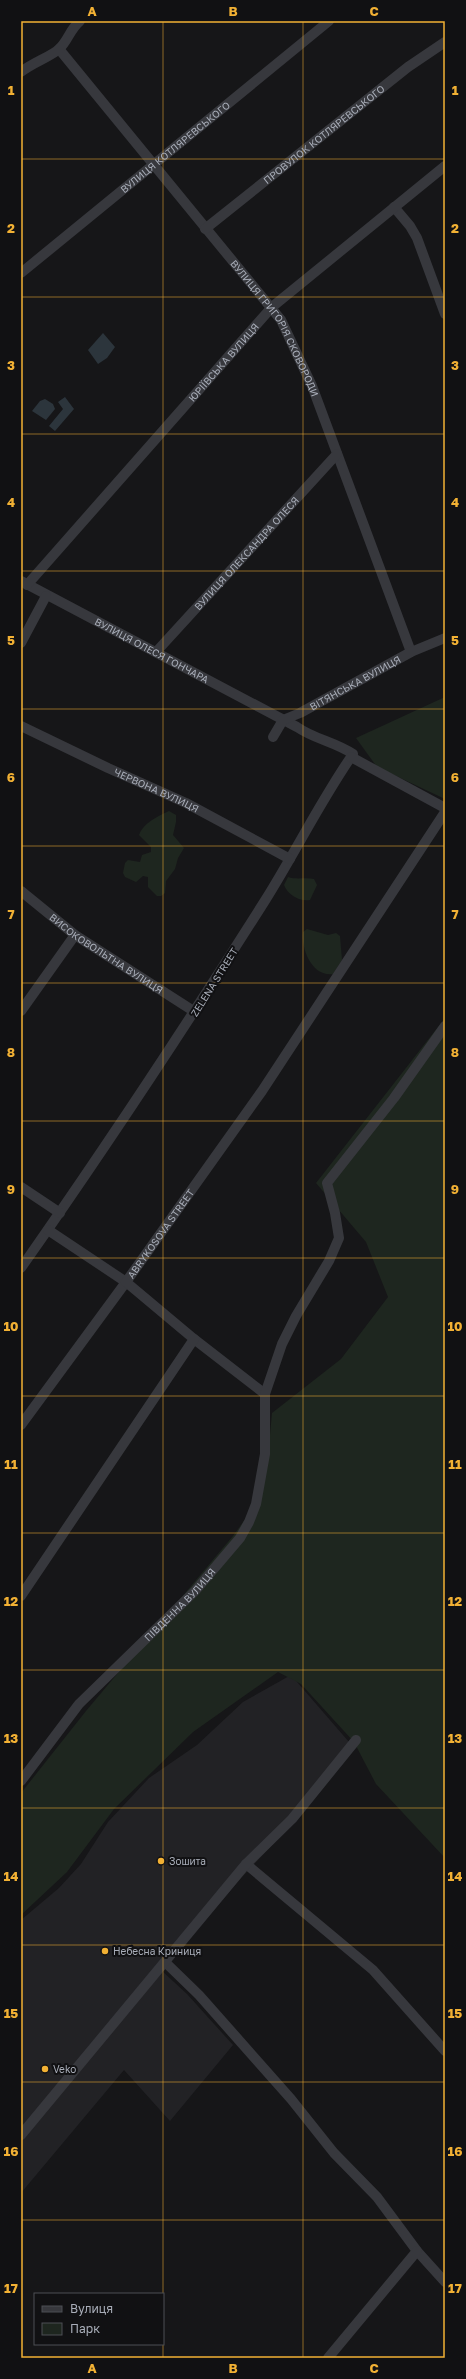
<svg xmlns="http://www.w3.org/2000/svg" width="466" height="2379" font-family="'Golos Text',sans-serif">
<rect width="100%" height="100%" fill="#161618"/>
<!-- built -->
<path fill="#222225" d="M 291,1675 L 349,1742 L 287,1819 L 290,1826 L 242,1877 L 162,1971 L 187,1994 L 233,2045 L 170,2121 L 124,2070 L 21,2193 L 21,1920 L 59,1888 L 81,1864 L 108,1822 L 149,1778 L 197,1745 L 243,1702 Z"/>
<!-- green -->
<g fill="#1e261f">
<path d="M 445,697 L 445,799 L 377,767 L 356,738 Z"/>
<path d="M 169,811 L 176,815 L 176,822 L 173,835 L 184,848 L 178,858 L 175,869 L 166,881 L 165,893 L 161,896 L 157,896 L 148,887 L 148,877 L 143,876 L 136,882 L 125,877 L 123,873 L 125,863 L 128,860 L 140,862 L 142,855 L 151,852 L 151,847 L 139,835 C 143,823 158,816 169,811 Z"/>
<path d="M 288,877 C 297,880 305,877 314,879 L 317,885 L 310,900 C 300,902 288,895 284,885 Z"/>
<path d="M 307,929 L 328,935 L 336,933 L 340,936 L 342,960 L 333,974 C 312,977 301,949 303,932 Z"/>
<path d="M 445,1018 L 445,1858 L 376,1784 L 354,1742 L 301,1684 L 278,1672 L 193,1732 L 114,1809 L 67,1872 L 21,1915 L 21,1793 L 86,1711 L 233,1536 L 256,1504 L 267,1468 L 272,1413 L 341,1359 L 388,1297 L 366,1242 L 316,1183 Z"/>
</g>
<!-- water -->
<g fill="#2c353c">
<path d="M 103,333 L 115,347 L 107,358 L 98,364 L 88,350 Z"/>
<path d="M 65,397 L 74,409 L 55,431 L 49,426 L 63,409 L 58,402 Z"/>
<path d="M 45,399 L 53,404 L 55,409 L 46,420 L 32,411 L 40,401 Z"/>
</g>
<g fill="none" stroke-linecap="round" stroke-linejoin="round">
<!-- street -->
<g stroke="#37383d" stroke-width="10">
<path id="s1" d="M 59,49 L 281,320 L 312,386 L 411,652"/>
<path d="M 21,72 C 32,63 52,56 59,49 C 68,41 70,29 80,21"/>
<path d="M 394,207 L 410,226 L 417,238 L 445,314"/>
<path id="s2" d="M 205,229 L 408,67 L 445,42"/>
<path id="s3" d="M 21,273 L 329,21"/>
<path id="s4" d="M 21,581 L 297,727 C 314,739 335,742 353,754 C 321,800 296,851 266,899 C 187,1024 106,1147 21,1268"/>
<path id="s5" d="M 27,585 L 272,307 L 445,166"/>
<path d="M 21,643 L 46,596"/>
<path id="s6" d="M 156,652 L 337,454"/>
<path id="s7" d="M 21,726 L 108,768 L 186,803 L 290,859"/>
<path id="s8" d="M 273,737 L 283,720 L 300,713 L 411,652 L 445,638"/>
<path d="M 351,757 L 445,808"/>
<path id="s9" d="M 21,891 L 75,935 L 195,1012"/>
<path d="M 21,1011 L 75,935"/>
<path d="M 21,1187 L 60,1213"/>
<path d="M 194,1339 L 265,1394"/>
<path d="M 21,1425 L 126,1282 L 48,1230"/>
<path id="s10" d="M 21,1596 L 194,1339 L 126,1282 L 262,1091 L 445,812"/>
<path id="s11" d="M 21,1781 L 79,1704 L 195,1591 L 240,1538 L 249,1522 L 256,1504 L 265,1454 L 265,1394 L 282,1344 L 296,1316 L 329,1261 L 339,1238 L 335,1213 L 327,1183 L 394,1098 L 445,1026"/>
<path d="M 246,1864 L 373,1970 L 445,2051"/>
<path d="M 165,1962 L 199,1995 L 291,2099 L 334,2153 L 377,2197 L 417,2251 L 445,2282"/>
<path d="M 21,2135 L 246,1864 L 292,1819 L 356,1740"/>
<path d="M 328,2358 L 417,2251"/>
</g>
</g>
<!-- grid -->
<path fill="none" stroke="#f2b134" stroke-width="1" stroke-opacity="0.55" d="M 163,21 L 163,2294M 303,21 L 303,2358M 21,159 L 445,159M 21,297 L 445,297M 21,434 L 445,434M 21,571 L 445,571M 21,709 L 445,709M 21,846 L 445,846M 21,983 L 445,983M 21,1121 L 445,1121M 21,1258 L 445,1258M 21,1396 L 445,1396M 21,1533 L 445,1533M 21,1670 L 445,1670M 21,1808 L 445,1808M 21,1945 L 445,1945M 21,2082 L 445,2082M 21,2220 L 445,2220M 163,2344 L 163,2358"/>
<!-- markers -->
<g fill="#f2b134" stroke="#111113" stroke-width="1.5">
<circle cx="161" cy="1861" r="4"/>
<circle cx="105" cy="1951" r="4"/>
<circle cx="45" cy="2069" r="4"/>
</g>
<g text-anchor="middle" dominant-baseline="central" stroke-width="4" stroke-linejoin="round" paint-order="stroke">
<!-- street labels -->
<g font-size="10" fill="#a8adb8" stroke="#111113">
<text stroke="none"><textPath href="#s2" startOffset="152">ПРОВУЛОК КОТЛЯРЕВСЬКОГО</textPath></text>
<text stroke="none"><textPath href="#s3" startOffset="199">ВУЛИЦЯ КОТЛЯРЕВСЬКОГО</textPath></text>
<text stroke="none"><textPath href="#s1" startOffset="354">ВУЛИЦЯ ГРИГОРІЯ СКОВОРОДИ</textPath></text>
<text stroke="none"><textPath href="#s5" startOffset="297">ЮРІЇВСЬКА ВУЛИЦЯ</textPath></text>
<text stroke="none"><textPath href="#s6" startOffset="134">ВУЛИЦЯ ОЛЕКСАНДРА ОЛЕСЯ</textPath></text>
<text stroke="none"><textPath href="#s4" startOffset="148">ВУЛИЦЯ ОЛЕСЯ ГОНЧАРА</textPath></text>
<text stroke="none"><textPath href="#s8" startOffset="101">ВІТЯНСЬКА ВУЛИЦЯ</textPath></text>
<text stroke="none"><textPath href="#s7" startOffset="150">ЧЕРВОНА ВУЛИЦЯ</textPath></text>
<text stroke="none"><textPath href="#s9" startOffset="106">ВИСОКОВОЛЬТНА ВУЛИЦЯ</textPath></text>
<text transform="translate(214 982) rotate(-58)">ZELENA STREET</text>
<text stroke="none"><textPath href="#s10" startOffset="458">ABRYKOSOVA STREET</textPath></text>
<text stroke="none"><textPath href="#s11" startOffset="238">ПІВДЕННА ВУЛИЦЯ</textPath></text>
</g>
<!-- poi labels -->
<g font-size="10" fill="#a8adb8" stroke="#111113" text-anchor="start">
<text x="169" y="1861">Зошита</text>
<text x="113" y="1951">Небесна Криниця</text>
<text x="53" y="2069">Veko</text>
</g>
</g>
<!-- border -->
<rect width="466" height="2379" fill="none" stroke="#111113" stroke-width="44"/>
<!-- legend -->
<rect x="34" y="2293" width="130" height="52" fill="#111113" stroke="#4d4f55"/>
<rect x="42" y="2306" width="20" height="6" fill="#37383d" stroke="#4d4f55"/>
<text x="70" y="2313" font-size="12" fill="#a8adb8">Вулиця</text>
<rect x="42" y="2323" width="20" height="12" fill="#1e261f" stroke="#4d4f55"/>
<text x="70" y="2333" font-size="12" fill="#a8adb8">Парк</text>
<rect x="22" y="22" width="422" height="2335" fill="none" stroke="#f2b134" stroke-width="1.5"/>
<g font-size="13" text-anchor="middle" font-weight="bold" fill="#f2b134">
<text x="92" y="16">A</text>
<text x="233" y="16">B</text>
<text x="374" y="16">C</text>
<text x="11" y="95">1</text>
<text x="455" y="95">1</text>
<text x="11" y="233">2</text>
<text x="455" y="233">2</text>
<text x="11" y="370">3</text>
<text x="455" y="370">3</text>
<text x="11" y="507">4</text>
<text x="455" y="507">4</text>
<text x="11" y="645">5</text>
<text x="455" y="645">5</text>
<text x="11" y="782">6</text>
<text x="455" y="782">6</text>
<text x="11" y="919">7</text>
<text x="455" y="919">7</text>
<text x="11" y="1057">8</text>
<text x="455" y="1057">8</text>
<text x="11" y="1194">9</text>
<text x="455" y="1194">9</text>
<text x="11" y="1331">10</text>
<text x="455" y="1331">10</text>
<text x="11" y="1469">11</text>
<text x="455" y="1469">11</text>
<text x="11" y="1606">12</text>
<text x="455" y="1606">12</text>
<text x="11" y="1743">13</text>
<text x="455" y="1743">13</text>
<text x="11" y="1881">14</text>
<text x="455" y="1881">14</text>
<text x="11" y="2018">15</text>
<text x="455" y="2018">15</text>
<text x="11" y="2156">16</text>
<text x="455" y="2156">16</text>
<text x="11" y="2293">17</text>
<text x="455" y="2293">17</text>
<text x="92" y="2373">A</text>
<text x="233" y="2373">B</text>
<text x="374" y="2373">C</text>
</g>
</svg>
